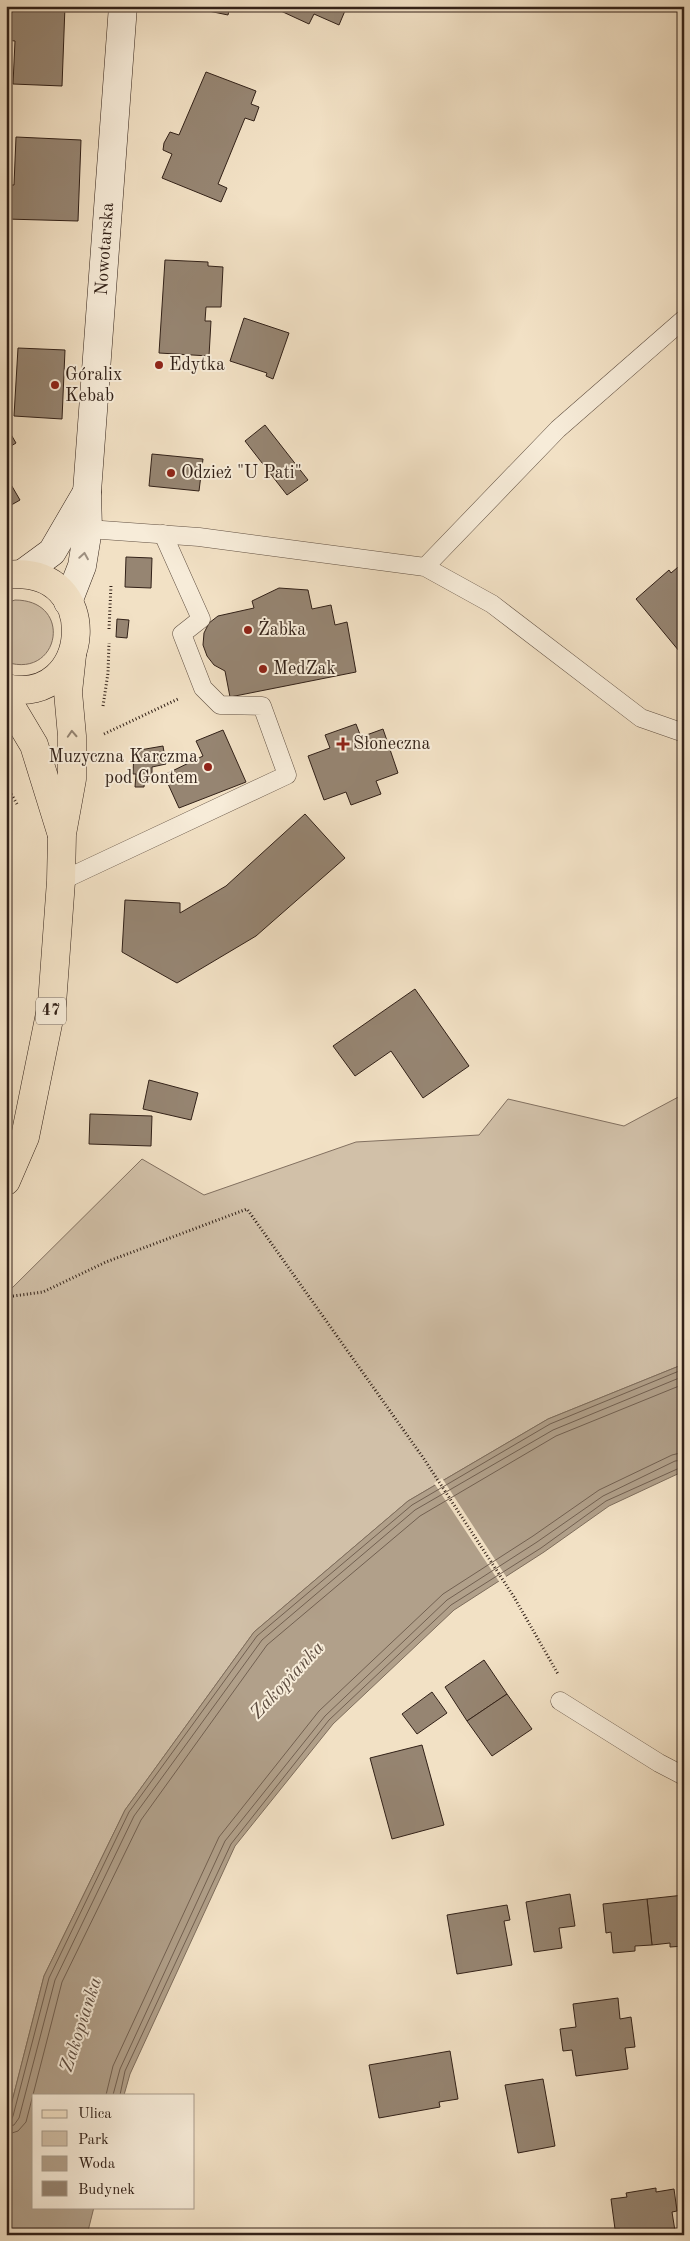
<svg xmlns="http://www.w3.org/2000/svg" width="690" height="2241" font-family="'Old Standard TT',serif">
<rect width="100%" height="100%" fill="#f2e1c5"/>
<filter id="stains"><feTurbulence type="fractalNoise" baseFrequency=".004" numOctaves="4"/><feColorMatrix values="0 0 0 0 .2 0 0 0 0 .09 0 0 0 0 .02 0 0 0 .5 -.17"/></filter>
<radialGradient id="worn" r=".72"><stop offset=".6" stop-color="#630" stop-opacity="0"/><stop offset="1" stop-color="#630" stop-opacity=".3"/></radialGradient>
<!-- green -->
<g fill="#d1c0a8" stroke="#827060">
<path d="M 15,600 C 74,600 60,680 6,662 L 6,603 Z"/>
<path d="M 684,1094 L 684,1364 L 548,1419 L 408,1501 L 254,1632 L 125,1810 L 44,1976 L 6,2125 L 6,1294 L 142,1159 L 204,1195 L 356,1142 L 479,1135 L 508,1099 L 624,1126 Z"/>
</g>
<!-- water -->
<path fill="#b1a08a" stroke="#7e6d5c" d="M 684,1364 L 684,1471 L 609,1506 L 544,1552 L 454,1610 L 333,1724 L 235,1846 L 130,2074 L 124,2095 L 34,2095 L 34,2207 L 94,2207 L 87,2235 L 6,2235 L 6,2125 L 44,1976 L 125,1810 L 254,1632 L 408,1501 L 548,1419 Z"/>
<!-- pier -->
<path fill="#f2e1c5" d="M 442,1478 L 507,1578 L 500,1583 L 434,1483 Z"/>
<g fill="none" stroke-linecap="round" stroke-linejoin="round">
<!-- shore -->
<g stroke="#726051" stroke-width="1">
<path d="M 106,2095 L 113,2066 L 219,1837 L 319,1711 L 443,1594 L 533,1536 L 599,1490 L 672,1455 L 684,1452"/>
<path d="M 113,2095 L 120,2069 L 225,1841 L 325,1716 L 447,1600 L 537,1542 L 603,1496 L 675,1461 L 684,1460"/>
<path d="M 120,2095 L 125,2071 L 231,1844 L 329,1720 L 451,1605 L 541,1548 L 606,1501 L 684,1466"/>
<path d="M 6,2121 L 11,2120 L 13,2116 L 49,1978 L 129,1812 L 257,1636 L 412,1505 L 550,1424 L 684,1369"/>
<path d="M 6,2127 L 14,2125 L 19,2118 L 55,1980 L 134,1816 L 262,1640 L 415,1510 L 553,1430 L 684,1376"/>
<path d="M 6,2135 L 18,2131 L 26,2122 L 62,1982 L 141,1820 L 267,1645 L 420,1516 L 556,1436 L 684,1384"/>
</g>
</g>
<!-- building -->
<g fill="#968572" stroke="#322118">
<path d="M 6,6 L 65,6 L 62,86 L 13,84 L 15,41 L 6,40 Z"/>
<path d="M 194,6 L 230,6 L 228,15 L 194,8 Z"/>
<path d="M 270,6 L 347,6 L 339,25 L 314,14 L 309,24 Z"/>
<path d="M 206,72 L 256,91 L 251,104 L 259,107 L 254,121 L 245,118 L 218,184 L 227,188 L 221,202 L 162,178 L 172,154 L 163,150 L 164,143 L 170,132 L 179,135 Z"/>
<path d="M 16,137 L 81,140 L 78,221 L 6,219 L 6,185 L 14,185 Z"/>
<path d="M 165,260 L 208,262 L 208,266 L 223,267 L 221,307 L 206,307 L 205,321 L 211,321 L 209,356 L 159,353 Z"/>
<path d="M 244,318 L 289,333 L 273,379 L 266,376 L 267,373 L 230,361 Z"/>
<path d="M 18,348 L 65,350 L 62,419 L 14,416 Z"/>
<path d="M 265,425 L 308,480 L 287,495 L 245,441 Z"/>
<path d="M 6,426 L 16,443 L 6,449 Z"/>
<path d="M 152,454 L 203,459 L 199,491 L 149,486 Z"/>
<path d="M 6,476 L 20,500 L 6,508 Z"/>
<path d="M 126,557 L 152,558 L 151,588 L 125,587 Z"/>
<path d="M 684,562 L 684,657 L 636,599 L 669,570 L 671,573 Z"/>
<path d="M 279,588 L 308,590 L 312,609 L 331,605 L 335,625 L 347,622 L 356,672 L 230,697 L 225,671 L 214,665 L 207,656 L 203,645 L 204,633 L 209,623 L 218,616 L 254,608 L 252,601 Z"/>
<path d="M 117,619 L 129,620 L 127,638 L 116,637 Z"/>
<path d="M 356,724 L 361,737 L 383,729 L 398,773 L 376,781 L 381,794 L 351,805 L 346,792 L 324,800 L 308,756 L 330,748 L 325,735 Z"/>
<path d="M 223,730 L 246,782 L 179,808 L 164,775 L 203,756 L 196,741 Z"/>
<path d="M 163,746 L 166,764 L 152,767 L 152,775 L 145,774 L 144,787 L 135,787 L 136,774 L 133,774 L 134,751 Z"/>
<path d="M 305,814 L 345,858 L 256,936 L 177,983 L 122,952 L 125,900 L 180,903 L 180,913 L 226,886 Z"/>
<path d="M 415,989 L 469,1066 L 423,1098 L 391,1051 L 355,1076 L 333,1046 Z"/>
<path d="M 149,1080 L 198,1093 L 191,1120 L 143,1109 Z"/>
<path d="M 90,1114 L 152,1116 L 151,1146 L 89,1144 Z"/>
<path d="M 484,1660 L 507,1694 L 467,1721 L 445,1687 Z"/>
<path d="M 432,1692 L 447,1713 L 417,1734 L 402,1714 Z"/>
<path d="M 507,1694 L 532,1729 L 492,1756 L 467,1721 Z"/>
<path d="M 422,1745 L 444,1825 L 392,1839 L 370,1758 Z"/>
<path d="M 570,1894 L 575,1926 L 559,1928 L 562,1948 L 534,1952 L 526,1902 Z"/>
<path d="M 684,1895 L 684,1946 L 670,1947 L 670,1943 L 652,1945 L 647,1899 Z"/>
<path d="M 647,1899 L 652,1945 L 635,1946 L 635,1951 L 613,1953 L 611,1932 L 606,1933 L 603,1904 Z"/>
<path d="M 507,1905 L 510,1920 L 504,1921 L 512,1965 L 457,1974 L 447,1915 Z"/>
<path d="M 618,1998 L 620,2019 L 631,2017 L 635,2047 L 625,2048 L 628,2069 L 576,2076 L 572,2050 L 563,2051 L 560,2029 L 576,2027 L 573,2004 Z"/>
<path d="M 450,2051 L 458,2099 L 439,2102 L 440,2107 L 379,2118 L 369,2065 Z"/>
<path d="M 543,2079 L 555,2146 L 518,2153 L 505,2085 Z"/>
<path d="M 656,2188 L 656,2192 L 674,2189 L 677,2211 L 672,2212 L 675,2231 L 669,2233 L 669,2235 L 621,2235 L 620,2229 L 615,2229 L 611,2199 L 627,2197 L 626,2193 Z"/>
</g>
<g fill="none" stroke-linecap="round" stroke-linejoin="round">
<defs>
<g id="lane">
<path d="M 88,529 L 199,537 L 425,567 L 492,604 L 641,718 L 684,733"/>
<path d="M 425,567 L 558,429 L 684,319"/>
<path d="M 61,881 L 287,775 L 262,706 L 220,705 L 203,688 L 182,634 L 201,619 L 163,534"/>
<path d="M 560,1701 L 659,1763 L 684,1776"/>
</g>
<g id="secondary">
<path d="M 22,574 L 52,552 L 87,492"/>
<path d="M 68,602 L 82,566 L 88,529 L 87,492 L 123,6"/>
</g>
<g id="primary">
<path d="M 6,575 C 106,563 92,708 6,688"/>
<path d="M 6,698 L 34,745 L 61,832"/>
<path d="M 6,1181 L 25,1137 L 52,1004 L 61,881 L 62,834 L 72,779 L 72,736 L 68,692 L 72,655"/>
</g>
</defs>
<!-- lane casing -->
<use href="#lane" stroke="#625143" stroke-width="19"/>
<!-- secondary casing -->
<use href="#secondary" stroke="#322118" stroke-width="29"/>
<!-- primary casing -->
<use href="#primary" stroke="#322118" stroke-width="29"/>
<!-- path -->
<g stroke="#322118" stroke-width="3" stroke-dasharray="1 2.5" stroke-linecap="butt">
<path d="M 109,629 L 111,585"/>
<path d="M 103,706 L 108,673 L 109,643"/>
<path d="M 104,734 L 178,699"/>
<path d="M 6,785 L 17,804"/>
<path d="M 6,1297 L 43,1292 L 106,1262 L 247,1209 L 424,1459 L 514,1597 L 558,1674"/>
</g>
<!-- lane -->
<use href="#lane" stroke="#f7ecd9" stroke-width="18"/>
<!-- secondary -->
<use href="#secondary" stroke="#f7ecd9" stroke-width="28"/>
<!-- primary -->
<use href="#primary" stroke="#f2e1c5" stroke-width="28"/>
</g>
<!-- one-way arrows -->
<defs><path id="oneway-chevron" d="M-2-3.5L2.5 0L-2 3.5" fill="none" stroke-width="1.6" stroke-linecap="round" stroke-linejoin="round" transform="scale(1.25)"/></defs>
<use stroke="#9e9182" href="#oneway-chevron" transform="translate(84 556) rotate(-81)"/>
<use stroke="#92816e" href="#oneway-chevron" transform="translate(72 734) rotate(-93)"/>
<!-- markers -->
<g fill="#8f2418" stroke="#f7ecd9" stroke-width="2">
<circle cx="159" cy="365" r="5"/>
<circle cx="55" cy="385" r="5"/>
<circle cx="171" cy="473" r="5"/>
<circle cx="248" cy="630" r="5"/>
<circle cx="263" cy="669" r="5"/>
<path d="M340.5 736.5h5v5h5v5h-5v5h-5v-5h-5v-5h5z"/>
<circle cx="208" cy="767" r="5"/>
</g>
<g text-anchor="middle" dominant-baseline="central" stroke-width="4" stroke-linejoin="round" paint-order="stroke">
<!-- shield labels -->
<rect fill="#f7ecd9" stroke="#6d5e52" stroke-width="1" x="36" y="997.5" width="30" height="27" rx="4"/>
<g font-size="16" font-weight="bold" fill="#322118">
<text x="51" y="1011">47</text>
</g>
<!-- street labels -->
<g font-size="18" fill="#322118" stroke="#f7ecd9">
<text transform="translate(105 249) rotate(-86)">Nowotarska</text>
</g>
<!-- poi labels -->
<g font-size="18" fill="#322118" stroke="#f7ecd9" text-anchor="start">
<text x="169" y="365">Edytka</text>
<text x="65" y="375">Góralix<tspan x="65" dy="21">Kebab</tspan></text>
<text x="181" y="473">Odzież "U Pati"</text>
<text x="258" y="630">Żabka</text>
<text x="273" y="669">MedZak</text>
<text x="353" y="744">Słoneczna</text>
<text x="198" y="757" text-anchor="end">Muzyczna Karczma<tspan x="198" dy="21">pod Gontem</tspan></text>
</g>
<!-- water labels -->
<g font-size="19" font-style="italic" fill="#5e4d40" stroke="#f7ecd9">
<text transform="translate(288 1681) rotate(-47)">Zakopianka</text>
<text transform="translate(82 2025) rotate(-72)">Zakopianka</text>
</g>
</g>
<!-- margin -->
<rect width="690" height="2241" fill="none" stroke="#f2e1c5" stroke-width="25"/>
<rect x="8" y="8" width="675" height="2226" fill="none" stroke="#322118" stroke-width="2.5"/>
<rect x="12" y="12" width="665" height="2216" fill="none" stroke="#322118"/>
<!-- legend -->
<rect x="32" y="2094" width="162" height="115" fill="#f7ecd9" stroke="#a89b8c"/>
<rect x="42" y="2110" width="25" height="8" fill="#f2e1c5" stroke="#a89b8c"/>
<text x="78" y="2118" font-size="15" fill="#322118">Ulica</text>
<rect x="42" y="2131" width="25" height="15" fill="#d1c0a8" stroke="#a89b8c"/>
<text x="78" y="2144" font-size="15" fill="#322118">Park</text>
<rect x="42" y="2156" width="25" height="15" fill="#b1a08a" stroke="#a89b8c"/>
<text x="78" y="2168" font-size="15" fill="#322118">Woda</text>
<rect x="42" y="2181" width="25" height="15" fill="#968572" stroke="#a89b8c"/>
<text x="78" y="2194" font-size="15" fill="#322118">Budynek</text>
<rect width="100%" height="100%" filter="url(#stains)"/>
<rect width="100%" height="100%" fill="url(#worn)"/>
</svg>
